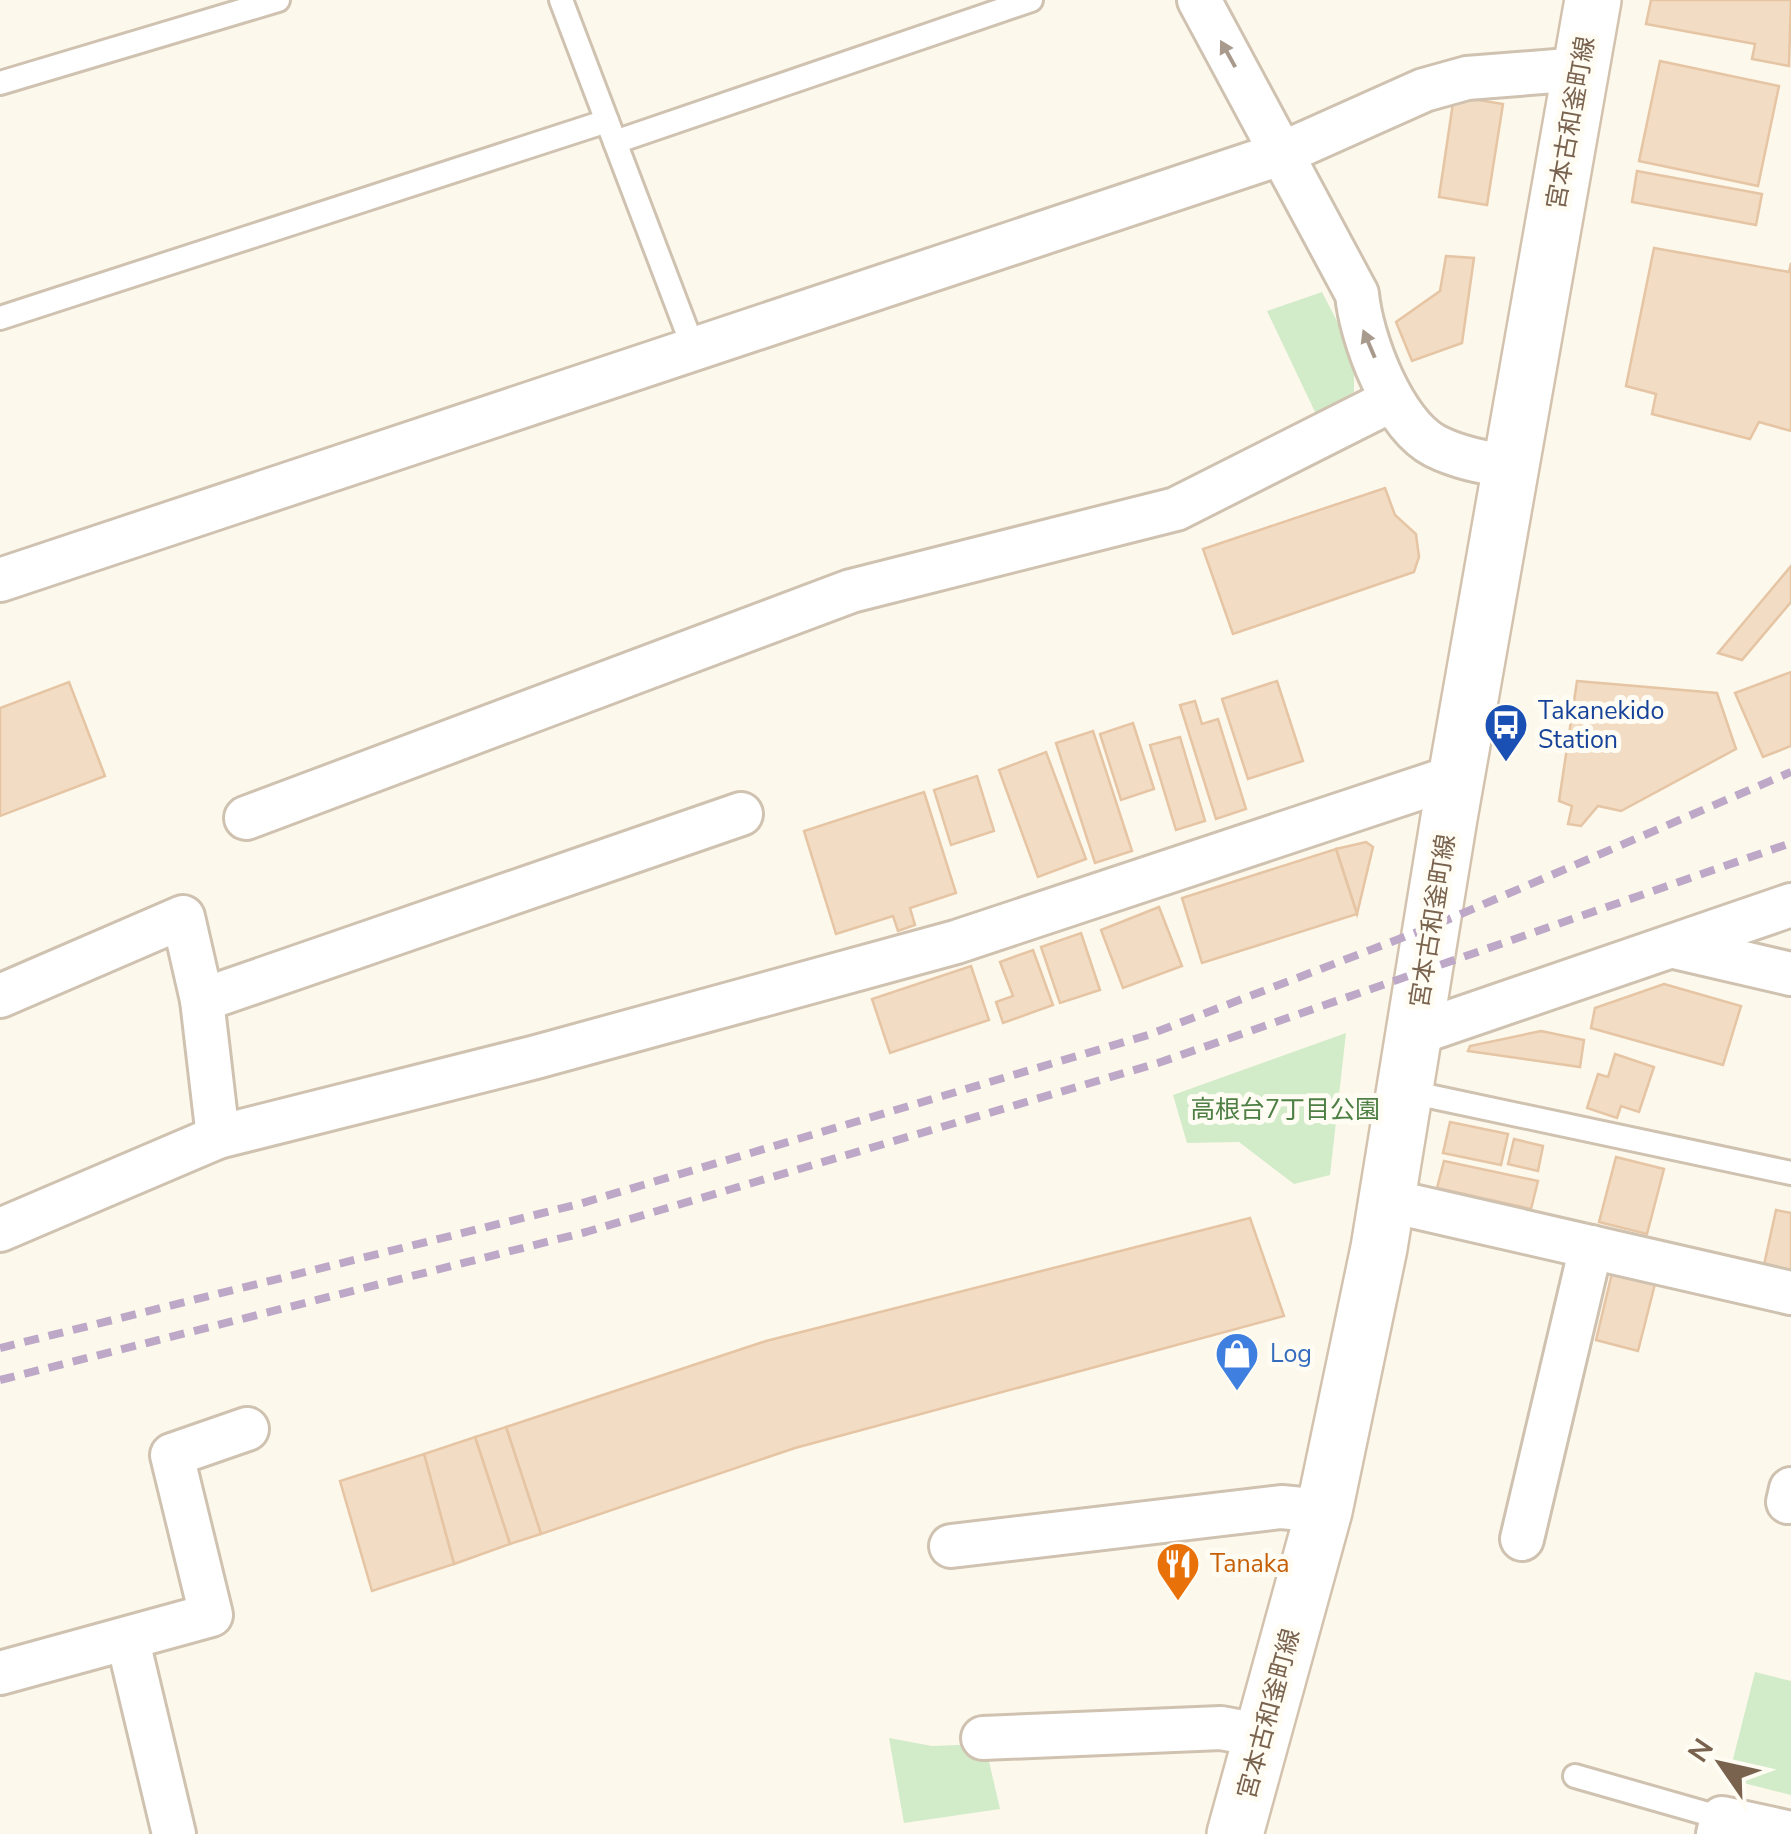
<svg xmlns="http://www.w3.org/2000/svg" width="1791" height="1834" font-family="'Nunito Sans','Noto Sans JP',sans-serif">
<rect width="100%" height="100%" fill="#fdf8ec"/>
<!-- green -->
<g fill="#d2ebc9">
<path d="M 1322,292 L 1354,354 L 1354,392 L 1316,414 L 1267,311 Z"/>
<path d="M 1346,1033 L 1330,1175 L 1294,1184 L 1239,1142 L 1187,1143 L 1173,1095 Z"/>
<path d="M 1755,1672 L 1791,1681 L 1791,1795 L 1728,1779 Z"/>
<path d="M 889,1738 L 932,1746 L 985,1744 L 1000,1809 L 904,1823 Z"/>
</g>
<!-- building -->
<g fill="#f2dcc4" stroke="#e5c5a4" stroke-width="2.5">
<path d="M 1651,0 L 1791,0 L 1789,66 L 1752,59 L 1755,44 L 1646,24 Z"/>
<path d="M 1660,61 L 1779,86 L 1758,186 L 1639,161 Z"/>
<path d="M 1454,96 L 1503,104 L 1487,205 L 1439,197 Z"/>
<path d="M 1637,171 L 1762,194 L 1756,225 L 1632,202 Z"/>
<path d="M 1654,248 L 1789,272 L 1791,263 L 1791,431 L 1759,422 L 1750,439 L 1652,414 L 1656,394 L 1626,386 Z"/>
<path d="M 1446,256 L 1474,258 L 1462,343 L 1412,361 L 1396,322 L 1440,291 Z"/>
<path d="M 1385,488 L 1395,515 L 1416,534 L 1419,557 L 1414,572 L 1233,634 L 1203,549 Z"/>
<path d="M 1791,566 L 1791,602 L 1742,660 L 1718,653 Z"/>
<path d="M 1791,672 L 1791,746 L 1763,757 L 1735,693 Z"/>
<path d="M 1277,681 L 1303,761 L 1248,779 L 1222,699 Z"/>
<path d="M 1577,681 L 1717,693 L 1736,749 L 1621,811 L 1598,806 L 1581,826 L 1568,824 L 1572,806 L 1559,801 Z"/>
<path d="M 69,682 L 105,776 L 0,816 L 0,708 Z"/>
<path d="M 1195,701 L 1202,724 L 1218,719 L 1246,809 L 1216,819 L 1180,705 Z"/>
<path d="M 1133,723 L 1154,789 L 1121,800 L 1100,734 Z"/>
<path d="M 1093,731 L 1132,851 L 1095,863 L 1056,743 Z"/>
<path d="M 1180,737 L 1205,821 L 1176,830 L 1150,745 Z"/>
<path d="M 1046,752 L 1086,859 L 1038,877 L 999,770 Z"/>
<path d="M 977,776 L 994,831 L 951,845 L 934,790 Z"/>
<path d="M 924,792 L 956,893 L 910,908 L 915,925 L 898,931 L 893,916 L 836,934 L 804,831 Z"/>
<path d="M 1366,842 L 1373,847 L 1357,914 L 1336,849 Z"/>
<path d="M 1336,849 L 1357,914 L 1202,963 L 1182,898 Z"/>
<path d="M 1159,907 L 1182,966 L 1123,988 L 1101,930 Z"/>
<path d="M 1081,933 L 1100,990 L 1060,1003 L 1041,947 Z"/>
<path d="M 1033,950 L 1053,1005 L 1003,1023 L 996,1002 L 1013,996 L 1000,962 Z"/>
<path d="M 971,966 L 989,1020 L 890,1053 L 872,999 Z"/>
<path d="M 1664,984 L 1741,1006 L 1723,1065 L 1591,1028 L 1595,1008 Z"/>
<path d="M 1541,1031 L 1584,1040 L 1580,1067 L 1468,1051 L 1470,1046 Z"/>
<path d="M 1615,1054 L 1654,1067 L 1639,1112 L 1621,1106 L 1617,1118 L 1587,1108 L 1598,1074 L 1608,1077 Z"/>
<path d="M 1450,1122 L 1508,1134 L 1501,1165 L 1443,1153 Z"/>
<path d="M 1514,1139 L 1543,1146 L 1538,1171 L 1508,1164 Z"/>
<path d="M 1616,1157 L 1664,1169 L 1647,1234 L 1599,1222 Z"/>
<path d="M 1444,1161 L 1538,1181 L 1531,1209 L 1437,1188 Z"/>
<path d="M 1776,1210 L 1791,1213 L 1791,1271 L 1764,1265 Z"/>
<path d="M 1250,1218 L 1284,1316 L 795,1448 L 541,1534 L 506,1427 L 766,1341 Z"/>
<path d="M 1613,1269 L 1656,1280 L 1638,1351 L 1596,1340 Z"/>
<path d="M 506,1427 L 541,1534 L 510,1544 L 475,1437 Z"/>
<path d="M 475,1437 L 510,1544 L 454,1564 L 424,1454 Z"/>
<path d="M 424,1454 L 454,1564 L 372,1591 L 340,1481 Z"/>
</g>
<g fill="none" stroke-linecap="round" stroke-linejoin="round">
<defs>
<g id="lane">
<path d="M 561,0 L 693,347"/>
<path d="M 0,83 L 278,0"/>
<path d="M 615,142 L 1031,0"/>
<path d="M 0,318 L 607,121"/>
<path d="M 1405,1091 L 1791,1173"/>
<path d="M 1575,1776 L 1722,1818"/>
</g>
<g id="street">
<path d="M 1199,0 L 1357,294 C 1361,338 1393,424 1435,446 C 1459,458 1483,463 1511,466"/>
<path d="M 0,580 L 1283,153 L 1424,90 L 1467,78 L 1581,69"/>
<path d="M 246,818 L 851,591 L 1176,509 L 1392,400"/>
<path d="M 1675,947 L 1791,974"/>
<path d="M 0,996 L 183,917 L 202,1000 L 218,1137"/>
<path d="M 202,1000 L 741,814"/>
<path d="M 1415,1034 L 1791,905"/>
<path d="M 1386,1200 L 1791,1293"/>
<path d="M 0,1230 L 218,1137 L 536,1057 L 956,942 L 1456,776"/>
<path d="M 1788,1502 L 1791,1489"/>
<path d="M 1522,1539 L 1591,1247"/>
<path d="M 951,1546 L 1281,1507 L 1324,1511"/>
<path d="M 128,1641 L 174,1834"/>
<path d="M 0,1673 L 211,1615 L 172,1455 L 247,1429"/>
<path d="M 983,1738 L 1221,1728 L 1264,1736"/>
<path d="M 1718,1834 L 1722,1818 L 1791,1833"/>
</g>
<path id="secondary" d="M 1235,1834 L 1324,1511 L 1379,1248 L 1449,818 L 1593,0"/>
</defs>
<!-- lane casing -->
<use href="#lane" stroke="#d0c2b0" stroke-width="28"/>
<!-- street casing -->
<use href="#street" stroke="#d0c2b0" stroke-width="48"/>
<!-- secondary casing -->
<use href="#secondary" stroke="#d3c3ae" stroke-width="60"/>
<!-- lane -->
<use href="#lane" stroke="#fff" stroke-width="22"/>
<!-- street -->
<use href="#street" stroke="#fff" stroke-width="42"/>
<!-- secondary -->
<use href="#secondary" stroke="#fff" stroke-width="55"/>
<!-- rail -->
<g stroke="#bea8c8" stroke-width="8" stroke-dasharray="15 10" stroke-linecap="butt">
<path d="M 0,1348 L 579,1204 L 1148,1035 L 1433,926 L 1791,772"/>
<path d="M 0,1380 L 586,1232 L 1158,1063 L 1791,843"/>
</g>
</g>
<!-- one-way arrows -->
<defs><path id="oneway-solid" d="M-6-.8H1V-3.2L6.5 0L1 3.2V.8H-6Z" transform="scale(2.5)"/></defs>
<g fill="#a89a8c">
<use href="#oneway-solid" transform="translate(1228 54) rotate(-119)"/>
<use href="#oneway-solid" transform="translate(1369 344) rotate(-113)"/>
</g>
<!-- icons -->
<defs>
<symbol id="bus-pin" viewBox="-11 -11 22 30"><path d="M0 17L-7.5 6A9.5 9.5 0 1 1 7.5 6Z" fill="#1a4fb4" stroke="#fffcf3"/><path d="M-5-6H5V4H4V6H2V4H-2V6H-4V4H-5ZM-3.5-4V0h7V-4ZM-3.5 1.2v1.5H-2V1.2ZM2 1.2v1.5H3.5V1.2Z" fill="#fff"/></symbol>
<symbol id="shop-pin" viewBox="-11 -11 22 30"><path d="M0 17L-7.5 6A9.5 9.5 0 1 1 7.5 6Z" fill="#3f7fe0" stroke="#fffcf3"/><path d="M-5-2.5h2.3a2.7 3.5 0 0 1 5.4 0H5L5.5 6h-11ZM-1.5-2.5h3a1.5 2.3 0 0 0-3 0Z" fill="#fff"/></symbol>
<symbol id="restaurant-pin" viewBox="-11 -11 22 30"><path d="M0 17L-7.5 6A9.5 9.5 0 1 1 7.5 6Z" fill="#e8710a" stroke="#fffcf3"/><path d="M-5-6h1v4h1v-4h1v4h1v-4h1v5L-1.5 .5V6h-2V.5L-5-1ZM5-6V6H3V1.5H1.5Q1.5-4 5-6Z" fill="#fff"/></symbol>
</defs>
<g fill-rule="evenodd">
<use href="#bus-pin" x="1481" y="700" width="50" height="68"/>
<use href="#shop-pin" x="1212" y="1329" width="50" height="68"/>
<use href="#restaurant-pin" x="1153" y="1539" width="50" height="68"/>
</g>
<g text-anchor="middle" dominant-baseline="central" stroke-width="10" stroke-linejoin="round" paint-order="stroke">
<!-- street labels -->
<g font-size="25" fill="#79634e" stroke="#fffcf3">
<text transform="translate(1571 123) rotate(-80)">宮本古和釜町線</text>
<text transform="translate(1433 921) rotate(-81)">宮本古和釜町線</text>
<text transform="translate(1269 1714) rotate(-75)">宮本古和釜町線</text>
</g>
<!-- transit labels -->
<g font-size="25" fill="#164399" stroke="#fffcf3" text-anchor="start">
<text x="1538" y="711">Takanekido<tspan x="1538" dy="29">Station</tspan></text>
</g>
<!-- park labels -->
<g font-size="25" fill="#4e7f45" stroke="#fffcf3">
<text x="1285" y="1110">高根台7丁目公園</text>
</g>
<!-- shop labels -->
<g font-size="25" fill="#366cbe" stroke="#fffcf3" text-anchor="start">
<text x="1270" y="1354">Log</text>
</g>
<!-- food labels -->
<g font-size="25" fill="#c56008" stroke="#fffcf3" text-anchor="start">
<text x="1210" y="1564">Tanaka</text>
</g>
</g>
<!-- north arrow -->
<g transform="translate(1721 1764) rotate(304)" stroke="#fffcf3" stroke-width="8" paint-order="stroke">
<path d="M0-8L18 38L0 25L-18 38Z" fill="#79634e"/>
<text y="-15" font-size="28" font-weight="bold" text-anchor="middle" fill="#79634e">N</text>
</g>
</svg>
